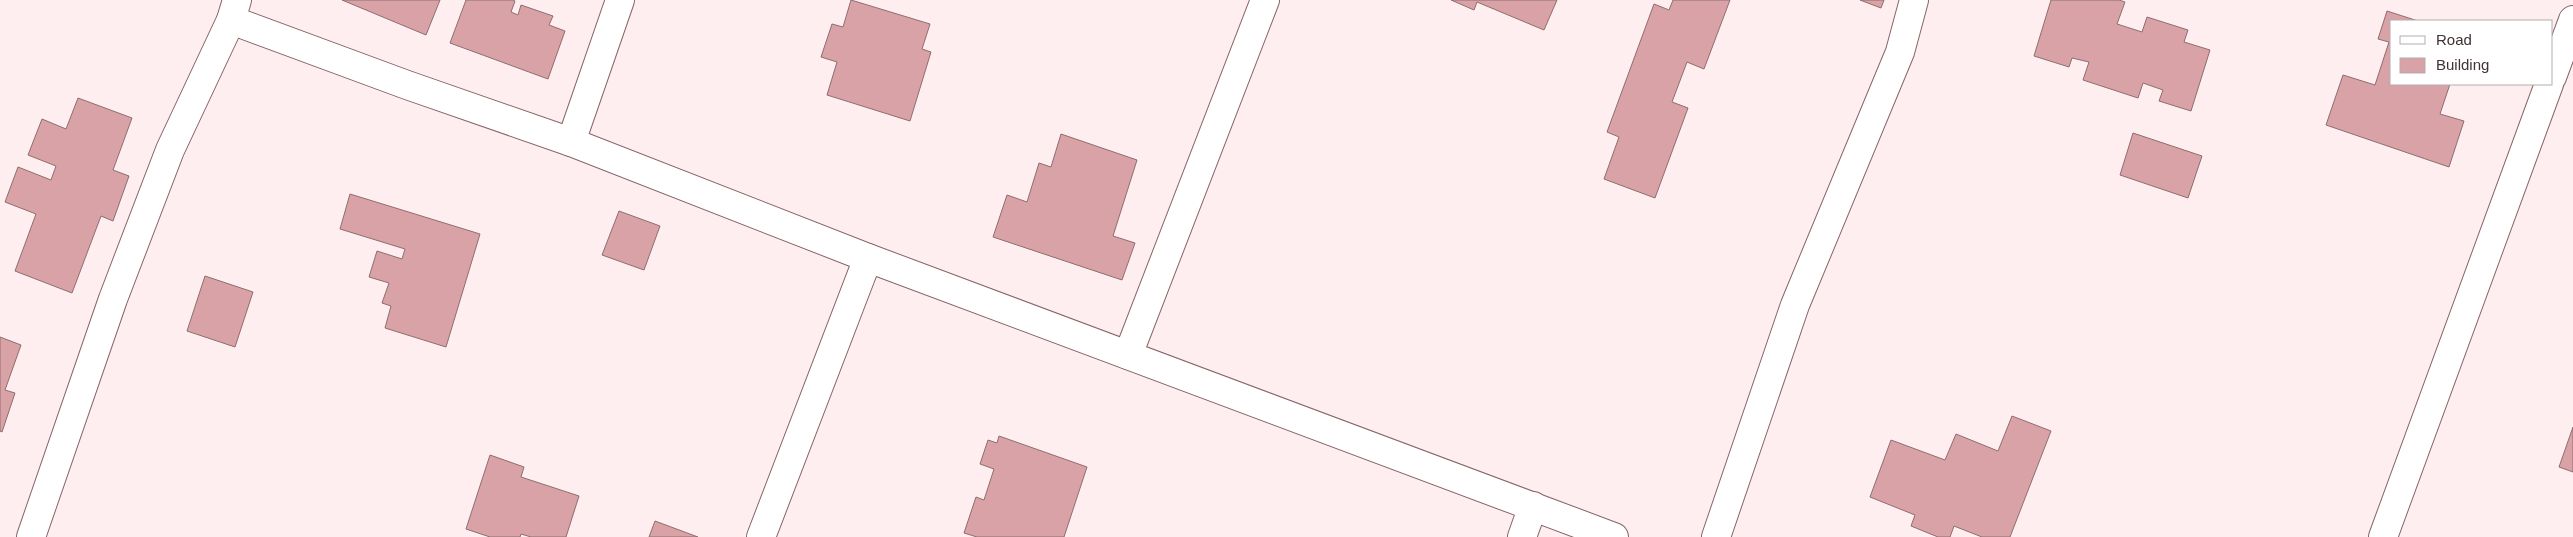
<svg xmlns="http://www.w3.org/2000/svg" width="2573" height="537" font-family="Arial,sans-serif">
<rect width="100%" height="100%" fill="#feeeef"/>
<!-- building -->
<g fill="#d9a2a6" stroke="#8f6d6f">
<path d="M 342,0 L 440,0 L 426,35 Z"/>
<path d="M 466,0 L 513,0 L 515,1 L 511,12 L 518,15 L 521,5 L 553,16 L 549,25 L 565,31 L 548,79 L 450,43 Z"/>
<path d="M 851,0 L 930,24 L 922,49 L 931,52 L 910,121 L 827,95 L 837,62 L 821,57 L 832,24 L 843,27 Z"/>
<path d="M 1451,0 L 1557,0 L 1544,30 L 1477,2 L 1474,10 Z"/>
<path d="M 1673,0 L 1730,0 L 1704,69 L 1687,62 L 1672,102 L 1688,108 L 1655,198 L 1604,179 L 1619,137 L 1607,132 L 1654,4 L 1669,10 Z"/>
<path d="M 1860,0 L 1884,0 L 1881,8 Z"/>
<path d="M 2051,0 L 2119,0 L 2125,2 L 2117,24 L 2142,32 L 2147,17 L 2188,30 L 2184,42 L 2210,50 L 2191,111 L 2159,101 L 2163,90 L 2143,83 L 2138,98 L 2083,80 L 2089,62 L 2072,58 L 2069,67 L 2034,56 Z"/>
<path d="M 2387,11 L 2418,21 L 2392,21 L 2392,84 L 2450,84 L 2440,114 L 2464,121 L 2449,167 L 2326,125 L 2343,75 L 2375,85 L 2389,42 L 2378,39 Z"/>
<path d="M 78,98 L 132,118 L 113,170 L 129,176 L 113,221 L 101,216 L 72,293 L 15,271 L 36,214 L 5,202 L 18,167 L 51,180 L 56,166 L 28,155 L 42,119 L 66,129 Z"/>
<path d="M 2133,133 L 2202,156 L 2188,198 L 2120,175 Z"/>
<path d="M 1061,134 L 1137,160 L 1113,236 L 1135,243 L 1122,280 L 993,237 L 1007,195 L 1027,202 L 1039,163 L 1051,167 Z"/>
<path d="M 350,194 L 480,234 L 446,347 L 385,328 L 391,306 L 382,303 L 389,283 L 369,277 L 377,251 L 402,259 L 405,249 L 340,229 Z"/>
<path d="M 619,211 L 660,226 L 644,270 L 602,255 Z"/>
<path d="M 205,276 L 253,292 L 235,347 L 187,331 Z"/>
<path d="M 0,337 L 21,345 L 5,390 L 15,393 L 2,432 L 0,431 Z"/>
<path d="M 2012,416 L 2051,431 L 2010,537 L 1982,537 L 1954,526 L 1950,537 L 1938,537 L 1911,526 L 1915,515 L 1870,497 L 1891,440 L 1945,460 L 1956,434 L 1998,451 Z"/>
<path d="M 2573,427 L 2573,472 L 2559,467 Z"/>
<path d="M 999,436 L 1087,467 L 1064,537 L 977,537 L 964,533 L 976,497 L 984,500 L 994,469 L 980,464 L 988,440 L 997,443 Z"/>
<path d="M 490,455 L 524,467 L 521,477 L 579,496 L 566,537 L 531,537 L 521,534 L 520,537 L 490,537 L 466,529 Z"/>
<path d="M 655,521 L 698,537 L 649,537 Z"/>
</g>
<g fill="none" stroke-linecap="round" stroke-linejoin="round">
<defs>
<g id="minor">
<path d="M 231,20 L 407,85 L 571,142 L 868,258 L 1614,537"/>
<path d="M 2552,77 L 2573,20"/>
<path d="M 571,142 L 620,0"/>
<path d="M 1128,355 L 1265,0"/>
<path d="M 31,537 L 113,299 L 170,150 L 231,20 L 237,0"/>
<path d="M 761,537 L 868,258"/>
<path d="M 1522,537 L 1533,506"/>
<path d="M 1716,537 L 1795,305 L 1900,52 L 1914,0"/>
<path d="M 2383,537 L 2549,84"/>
</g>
</defs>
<!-- minor casing -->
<use href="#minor" stroke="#876567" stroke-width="30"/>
<!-- minor -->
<use href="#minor" stroke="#fff" stroke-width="28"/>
</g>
<!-- legend -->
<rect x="2390" y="20" width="162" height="65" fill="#ffffff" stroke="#b3adad"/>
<rect x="2400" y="36" width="25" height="8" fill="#ffffff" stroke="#b3adad"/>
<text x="2436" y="45" font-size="15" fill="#413233">Road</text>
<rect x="2400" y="58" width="25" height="15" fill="#d9a2a6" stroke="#b3adad"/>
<text x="2436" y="70" font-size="15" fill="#413233">Building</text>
</svg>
